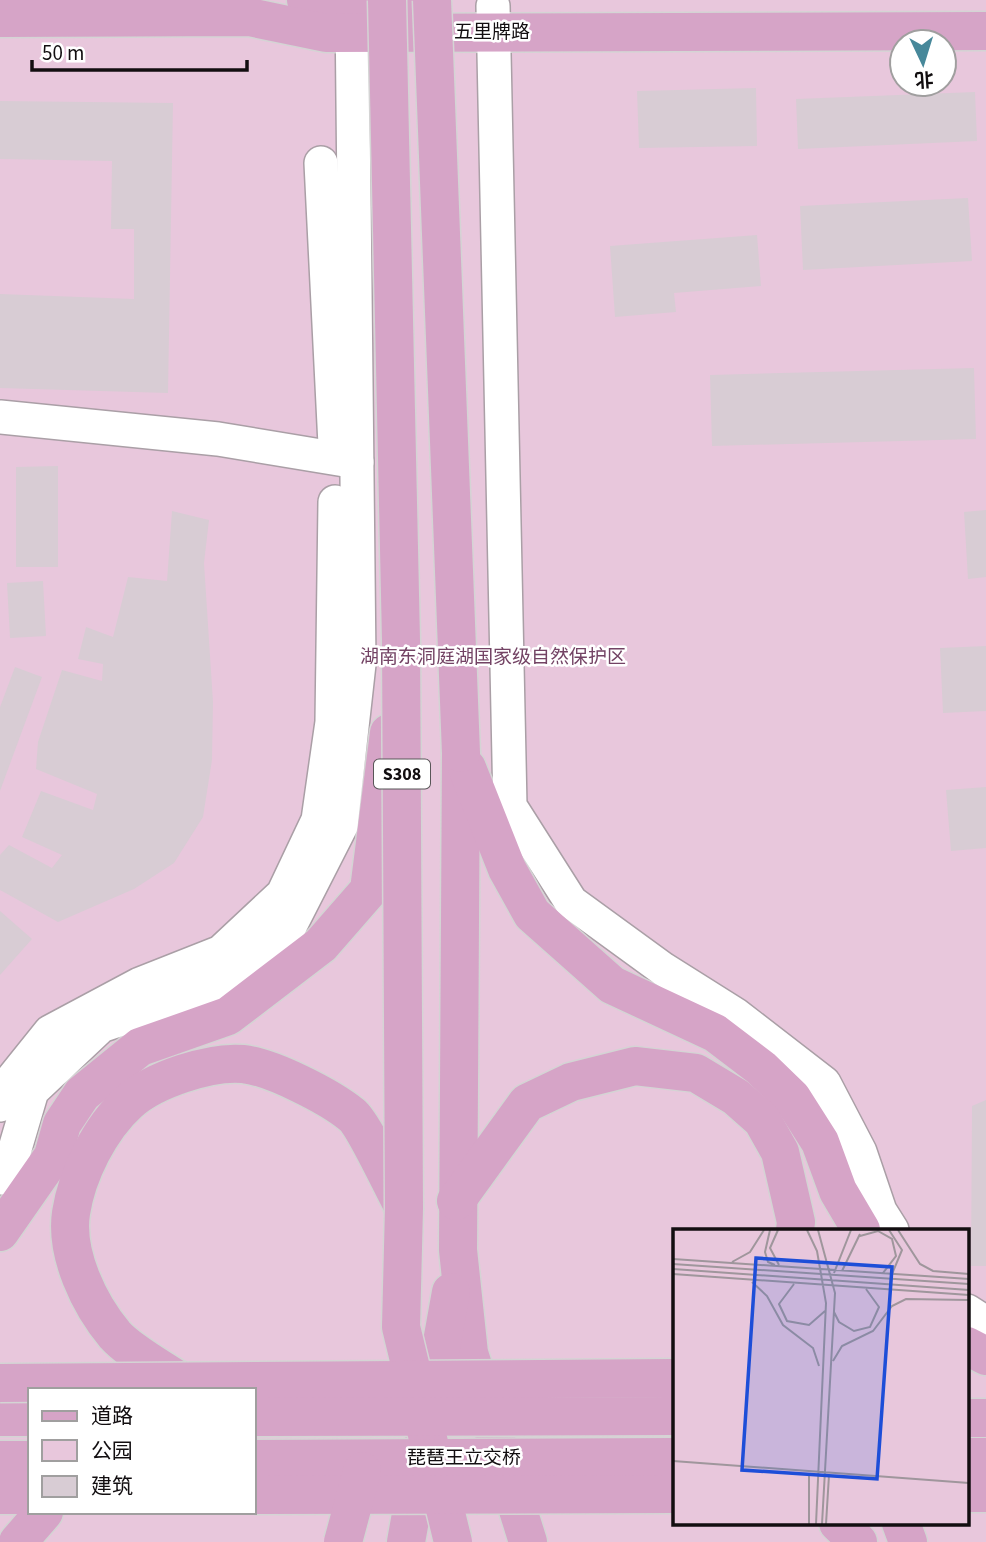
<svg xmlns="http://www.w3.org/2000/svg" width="986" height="1542" font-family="'Source Sans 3','Noto Sans SC',sans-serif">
<rect width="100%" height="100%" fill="#fdf1f9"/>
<!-- green -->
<path fill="#e8c7dc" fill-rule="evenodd" d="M 0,0 L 986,0 L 986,1542 L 0,1542 ZM 902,42 L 944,42 L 944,84 L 902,84 ZM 674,1230 L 967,1230 L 967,1523 L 674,1523 ZM 30,1390 L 254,1390 L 254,1512 L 30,1512 Z"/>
<!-- building -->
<g fill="#d8ccd4">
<path d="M 756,88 L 757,146 L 639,148 L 637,91 Z"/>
<path d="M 975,92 L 977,141 L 798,149 L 796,99 Z"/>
<path d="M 0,101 L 173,103 L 168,393 L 0,388 L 0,294 L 134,299 L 134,229 L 111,229 L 112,161 L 0,159 Z"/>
<path d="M 968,198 L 972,261 L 803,270 L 800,206 Z"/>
<path d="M 757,235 L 761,286 L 674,293 L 676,312 L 615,317 L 610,246 Z"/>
<path d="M 974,368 L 976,439 L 712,446 L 710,375 Z"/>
<path d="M 58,466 L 58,567 L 16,567 L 16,467 Z"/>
<path d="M 986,510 L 986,577 L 968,579 L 964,512 Z"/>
<path d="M 172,511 L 209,520 L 204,563 L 213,702 L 212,760 L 203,817 L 174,863 L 134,889 L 58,922 L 0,890 L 0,855 L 9,845 L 52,868 L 62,855 L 22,837 L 41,791 L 93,810 L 97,794 L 36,769 L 38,742 L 62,670 L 102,681 L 103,664 L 78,659 L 86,627 L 113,637 L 128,577 L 167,581 Z"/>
<path d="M 43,581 L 46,636 L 10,638 L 7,583 Z"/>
<path d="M 986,646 L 986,711 L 943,713 L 940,648 Z"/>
<path d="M 15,667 L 42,677 L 0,791 L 0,707 Z"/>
<path d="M 986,787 L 986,848 L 951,851 L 946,790 Z"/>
<path d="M 0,911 L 32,939 L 0,975 Z"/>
<path d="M 986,1100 L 986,1266 L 971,1266 L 972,1106 Z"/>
</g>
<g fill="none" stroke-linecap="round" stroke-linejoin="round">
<defs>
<g id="minor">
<path d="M 493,6 L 510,806 L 571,902 L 663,969 L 736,1015 L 824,1083 L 860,1152 L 880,1211 L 892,1230"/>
<path d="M 321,163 L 335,445"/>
<path d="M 0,417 L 218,439 L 357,462"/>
<path d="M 0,1105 L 5,1088 L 50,1032 L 140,984 L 221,952 L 283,894 L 318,820 L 332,722 L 335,502"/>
<path d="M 0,1178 L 9,1169 L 32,1091 L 101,1026 L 207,990 L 290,926 L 341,826 L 359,664 L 352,8"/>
<path d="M 967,1311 L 986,1323"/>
</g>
<g id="major">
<path d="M 306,0 L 343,6 L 419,6"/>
<path d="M 0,18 L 249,17 L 326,33 L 986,31"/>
<path d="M 461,753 L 458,1250 L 469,1353 L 528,1542"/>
<path d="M 467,768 L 507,869 L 532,914 L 612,985 L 715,1033 L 761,1068 L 792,1098 L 820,1142 L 838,1191 L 861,1230"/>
<path d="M 456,1201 L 527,1103 L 571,1082 L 635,1066 L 696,1073 L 736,1097 L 762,1120 L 780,1152 L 796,1222 L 795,1230"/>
<path d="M 0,1232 L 53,1156 L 62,1124 L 82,1094 L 140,1047 L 228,1016 L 321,945 L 369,890 L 389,733"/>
<path d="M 967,1346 L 986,1356"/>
<path d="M 184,1384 C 164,1370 130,1352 115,1335 C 89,1304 65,1254 71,1213 C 77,1174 100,1128 129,1102 C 153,1080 210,1061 243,1064 C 272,1067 330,1097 352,1115 C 364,1125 394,1190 404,1208"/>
<path d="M 0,1417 L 30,1417"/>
<path d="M 967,1418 L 986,1418"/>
<path d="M 967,1457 L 986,1457"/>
<path d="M 0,1460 L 30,1460"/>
<path d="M 967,1493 L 986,1493"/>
<path d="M 0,1495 L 30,1495"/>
<path d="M 838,1523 L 858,1542"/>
<path d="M 901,1523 L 908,1542"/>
<path d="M 18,1542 L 44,1512"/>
<path d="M 406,1542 L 451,1292"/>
</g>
</defs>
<!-- minor casing -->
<use href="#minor" stroke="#aa9fa6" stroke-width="36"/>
<!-- major casing -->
<use href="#major" stroke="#d4d4d4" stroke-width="41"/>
<!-- minor -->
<use href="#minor" stroke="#fff" stroke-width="33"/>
<!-- major -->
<use href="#major" stroke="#d6a4c7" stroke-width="38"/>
<defs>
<g id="major-bridge">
<path d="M 387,0 L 401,640 L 404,1208 L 401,1327 L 453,1542"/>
<path d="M 432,0 L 461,753"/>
<path d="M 0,1383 L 674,1378"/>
<path d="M 254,1417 L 674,1416"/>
<path d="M 254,1459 L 674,1457"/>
<path d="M 254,1495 L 674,1494"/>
<path d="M 343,1542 L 362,1471"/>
</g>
</defs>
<!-- major-bridge casing -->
<use href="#major-bridge" stroke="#d4d4d4" stroke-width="41" stroke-linecap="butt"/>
<!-- major-bridge -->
<use href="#major-bridge" stroke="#d6a4c7" stroke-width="38"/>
</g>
<g text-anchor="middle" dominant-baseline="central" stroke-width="5" stroke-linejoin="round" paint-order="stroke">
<!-- shield labels -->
<rect fill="#fff" stroke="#595658" stroke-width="2" x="374" y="759.5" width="56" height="29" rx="5"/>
<g font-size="18" font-weight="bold" fill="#120e10">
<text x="402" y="774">S308</text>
</g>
<!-- street labels -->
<g font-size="19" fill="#120e10" stroke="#fff">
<text x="492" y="32">五里牌路</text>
<text x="464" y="1458">琵琶王立交桥</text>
</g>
<!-- park labels -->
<g font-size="19" fill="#734364" stroke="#fff">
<text x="493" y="657">湖南东洞庭湖国家级自然保护区</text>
</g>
</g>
<!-- overview -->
<g transform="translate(673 1229)">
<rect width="296" height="296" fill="#fdf1f9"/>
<path d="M 0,1 L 296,1 L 296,295 L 0,295 Z" fill="#e8c7dc"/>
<path fill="none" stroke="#9f969c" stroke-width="2" d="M 97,1 L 92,23 L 95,33 L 102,36M 105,1 L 97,19 L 106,36M 134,1 L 144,22 L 153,74 L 143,295M 145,1 L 162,64 L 149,295M 216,1 L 229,21 L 219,45M 225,1 L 247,35 L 260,42 L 296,45M 187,7 L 205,2 L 219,10 L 223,27 L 210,44M 0,30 L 296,50M 59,33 L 77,23 L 91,1M 0,35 L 296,55M 0,40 L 296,61M 169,42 L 187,5M 161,44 L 178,1M 0,45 L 296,66M 79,53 L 94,67 L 110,96 L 140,119 L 146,137M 121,55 L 106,75 L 114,92 L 136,96 L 152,82M 161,83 L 166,93 L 181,102 L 197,98 L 206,78 L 193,60M 160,132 L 169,117 L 200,102 L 219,77 L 233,70 L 296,71M 0,232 L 296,254M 136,244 L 136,295M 153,295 L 156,246"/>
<path fill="#1d4ed8" fill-opacity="0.15" stroke="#1d4ed8" stroke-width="3.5" d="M 83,29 L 219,38 L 204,250 L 69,241 Z"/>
<rect width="296" height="296" fill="none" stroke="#120e10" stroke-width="3.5"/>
</g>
<!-- legend -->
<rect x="28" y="1388" width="228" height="126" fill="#ffffff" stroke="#a09f9f" stroke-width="2"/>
<rect x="42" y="1411" width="35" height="10" fill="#d6a4c7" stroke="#a09f9f" stroke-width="2"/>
<text x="91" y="1423" font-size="21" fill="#120e10">道路</text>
<rect x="42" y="1440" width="35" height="21" fill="#e8c7dc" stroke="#a09f9f" stroke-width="2"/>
<text x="91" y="1458" font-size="21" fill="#120e10">公园</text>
<rect x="42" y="1476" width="35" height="21" fill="#d8ccd4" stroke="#a09f9f" stroke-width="2"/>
<text x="91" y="1493" font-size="21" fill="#120e10">建筑</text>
<!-- north arrow -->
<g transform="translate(923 63) rotate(176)"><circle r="33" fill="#ffffff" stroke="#a09f9f" stroke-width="2"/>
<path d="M0-5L12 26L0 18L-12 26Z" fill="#47889a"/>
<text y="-10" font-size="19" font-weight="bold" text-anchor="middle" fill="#120e10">北</text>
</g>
<!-- scale -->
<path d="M32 60v10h215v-10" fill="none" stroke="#120e10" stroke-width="3.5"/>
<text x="42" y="60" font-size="21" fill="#120e10" stroke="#ffffff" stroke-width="5" paint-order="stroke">50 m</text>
</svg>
